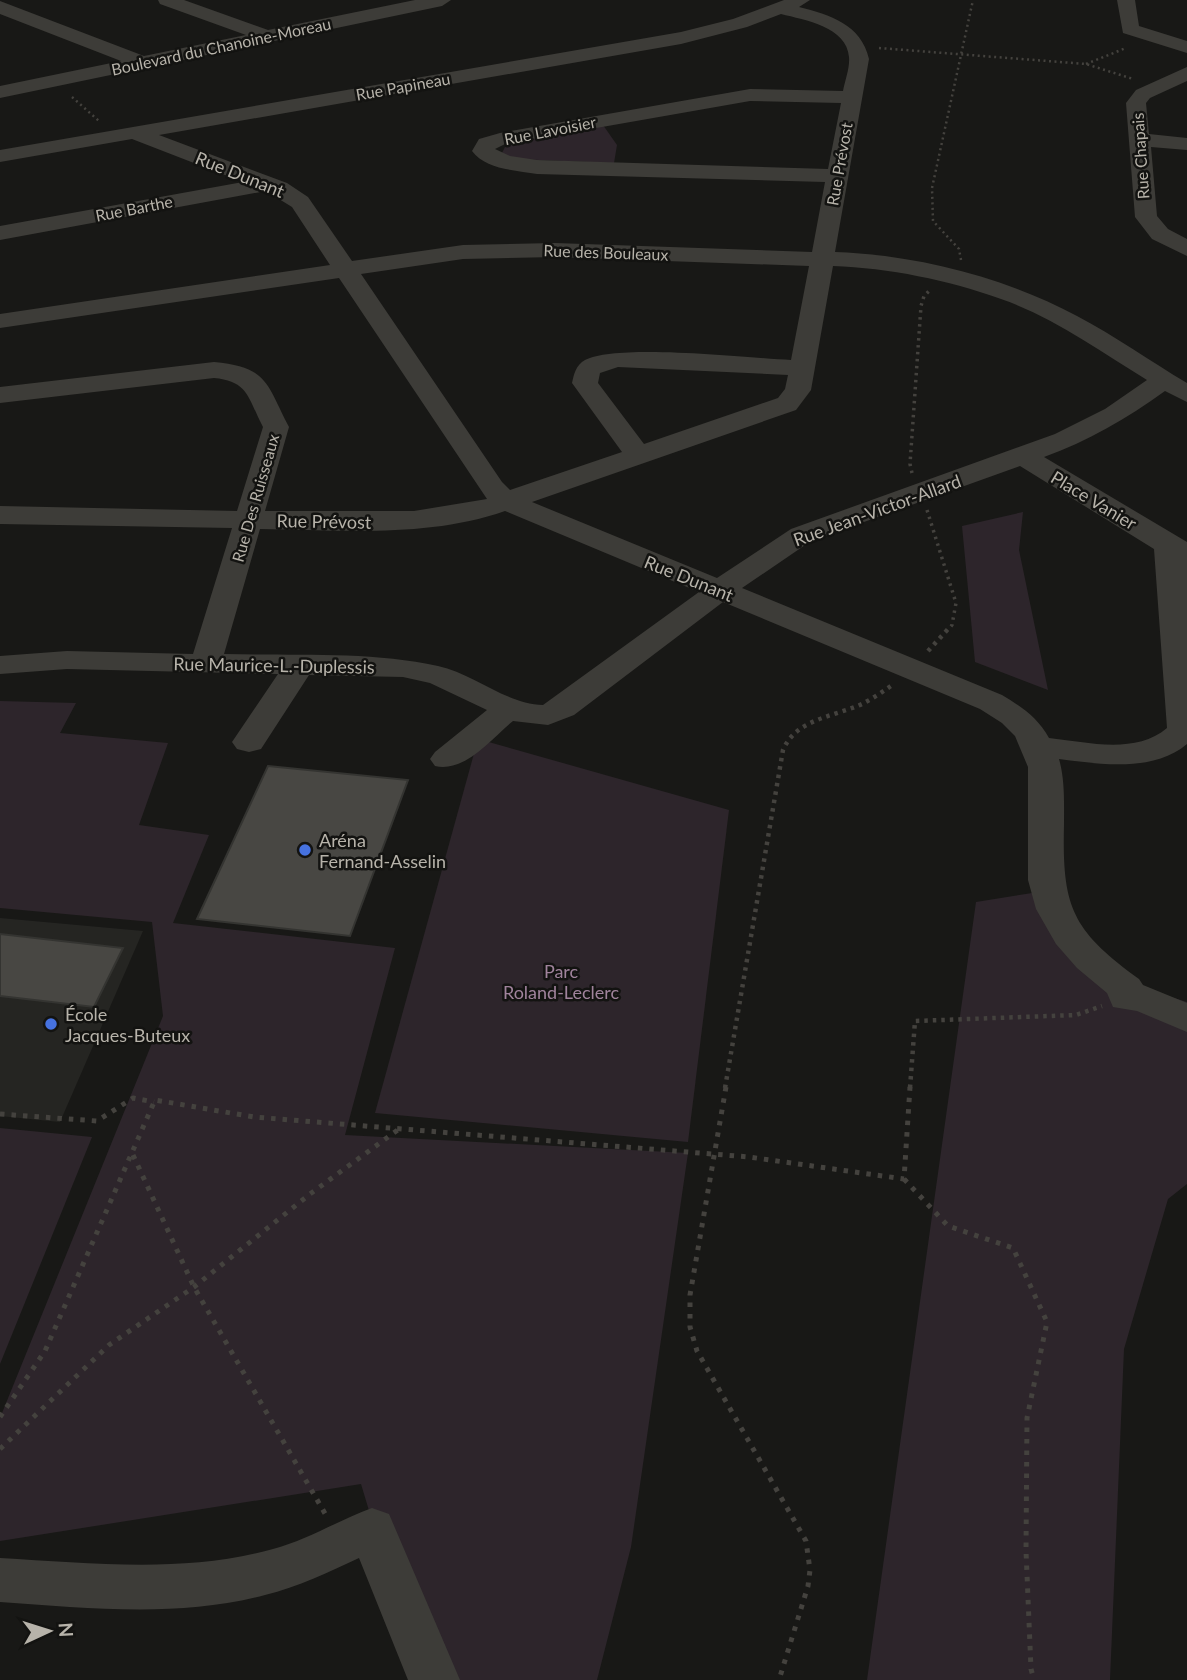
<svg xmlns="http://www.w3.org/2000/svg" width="1187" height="1680" font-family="Lato,sans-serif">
<rect width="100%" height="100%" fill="#181816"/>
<!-- built -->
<path fill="#252522" d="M 0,918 L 143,931 L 60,1122 L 0,1116 Z"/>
<!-- green -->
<g fill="#2d252b">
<path d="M 603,125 L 617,145 L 614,163 L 514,159 L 502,153 L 506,145 Z"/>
<path d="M 1023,512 L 1019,550 L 1048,690 L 975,662 L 962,526 Z"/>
<path d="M 0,701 L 76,703 L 60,733 L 168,743 L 139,825 L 209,835 L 173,923 L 395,948 L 345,1135 L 688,1153 L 631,1547 L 597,1680 L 420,1680 L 361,1484 L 0,1541 L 0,1418 L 163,1016 L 152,922 L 0,908 Z"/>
<path d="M 478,739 L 729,810 L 688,1142 L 375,1113 Z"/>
<path d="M 1045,891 L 1135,986 L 1187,1002 L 1187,1184 L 1168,1199 L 1124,1349 L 1110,1680 L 867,1680 L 976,902 Z"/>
<path d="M 0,1128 L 92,1137 L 0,1364 Z"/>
</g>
<!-- building -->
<g fill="#484743" stroke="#343431" stroke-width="2">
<path d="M 268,766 L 408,780 L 350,936 L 197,919 Z"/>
<path d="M 0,934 L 123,948 L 94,1007 L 0,996 Z"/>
</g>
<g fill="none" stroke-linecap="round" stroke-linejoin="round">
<!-- path-far3 -->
<g stroke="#44423e" stroke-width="2.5" stroke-dasharray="2 3.5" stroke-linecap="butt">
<path d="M 879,48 L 1086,64 L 1133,79"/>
<path d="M 1086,64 L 1126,48"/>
<path d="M 72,97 L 99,121"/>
<path d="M 961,260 L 959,249 L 933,221 L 932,188 L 973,0"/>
</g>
<!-- path-far2 -->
<g stroke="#44423e" stroke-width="3.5" stroke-dasharray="2.5 4.5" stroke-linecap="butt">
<path d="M 912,473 L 910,464 L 921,306 L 924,296 L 930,290"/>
<path d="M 927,510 L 956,603 L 952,625 L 948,630"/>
</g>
<!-- path-far1 -->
<g stroke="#44423e" stroke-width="4.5" stroke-dasharray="3.5 5" stroke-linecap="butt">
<path d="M 928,651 L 949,628"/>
<path d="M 725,1088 L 783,750 C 796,719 833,717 862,704 C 872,699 882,692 891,686"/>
<path d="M 910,1088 L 915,1021 L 1076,1015 L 1102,1006"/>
</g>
<!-- path -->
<g stroke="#44423e" stroke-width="5" stroke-dasharray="4.5 7" stroke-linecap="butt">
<path d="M 726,1087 L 690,1295 L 690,1327 L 697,1351 L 806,1541 L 810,1570 L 808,1586 L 779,1680"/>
<path d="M 0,1114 L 97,1121 L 133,1098 L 154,1102"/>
<path d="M 133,1155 L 194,1287 L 327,1517"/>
<path d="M 904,1179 L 948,1226 L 1013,1248 L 1047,1322 L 1027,1418 L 1026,1551 L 1031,1669 L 1034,1680"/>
<path d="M 0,1417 L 45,1351 L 155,1100 L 254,1117 L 749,1157 L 904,1179 L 910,1087"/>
<path d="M 0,1449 L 109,1345 L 194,1287 L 310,1194 L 399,1129"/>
</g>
<!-- minor -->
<g fill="#3d3c38" fill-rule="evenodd">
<path d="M 158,0 L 184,0 L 268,30 L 415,0 L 451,0 L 442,6 L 0,98 L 0,86 L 121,61 L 0,14 L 0,1 L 144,56 L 246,35 L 160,4 Z"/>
<path d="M 784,0 L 810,0 L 799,7 C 830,15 861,24 869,59 L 835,252 C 917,255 1004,277 1077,316 C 1115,336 1150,361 1187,383 L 1187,402 L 1165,391 C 1126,419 1088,441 1044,457 L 1187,542 L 1187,744 C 1153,773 1099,764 1059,759 C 1065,780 1064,802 1064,824 C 1062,906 1071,930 1139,979 L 1143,985 L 1187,1003 L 1187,1032 L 1137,1011 L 1113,1007 L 1107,993 L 1077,968 L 1056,944 L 1036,909 L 1028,880 L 1028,767 L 1015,736 L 1002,723 L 980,709 L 723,602 L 574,715 L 548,725 L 513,721 C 491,739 465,773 435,766 L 430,759 L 435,752 L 487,710 L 430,683 L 403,677 L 309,675 L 261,749 L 249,752 L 237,749 L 232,742 L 278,674 L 67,669 L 0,674 L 0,656 L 67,651 L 193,654 L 232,528 L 0,524 L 0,506 L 237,511 L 263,427 C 248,399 249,381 214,378 L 0,403 L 0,387 L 214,362 C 268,367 266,383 289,427 L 265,511 L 414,511 L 487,499 L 339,278 L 0,328 L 0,314 L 330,265 L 292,207 L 266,191 L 0,240 L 0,226 L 243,182 L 132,139 L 0,162 L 0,150 L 681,32 L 733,19 ZM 781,14 C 805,20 847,27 849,57 C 850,68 845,80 843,91 L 750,89 L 500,133 L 479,139 L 472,151 C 486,170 516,170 537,174 L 825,182 L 812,252 L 555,243 L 463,245 L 352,261 L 308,197 L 287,183 L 159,135 L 681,44 L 747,27 ZM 750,101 L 841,103 L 828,169 L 537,160 L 510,156 L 495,149 L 505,144 ZM 555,257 L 809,266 L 791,360 C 747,358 619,343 585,360 C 576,365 574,374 572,383 L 622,452 L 510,490 L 502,482 L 361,274 L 463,259 ZM 833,266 C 889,268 948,280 1001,299 C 1053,317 1100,351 1147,380 L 1105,409 L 1055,434 L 791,529 L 717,578 L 532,502 L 796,410 L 811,390 ZM 618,367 L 788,375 L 785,389 L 778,398 L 644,444 L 598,383 L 600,373 ZM 1020,466 L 1154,549 L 1167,728 C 1135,755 1087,742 1049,738 C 1038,718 1022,707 1002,695 L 742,588 L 811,541 ZM 505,511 L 699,592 L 543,705 C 506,704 474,674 438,666 C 369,651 295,656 224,654 L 260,529 C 341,530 428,538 505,511 Z"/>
<path d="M 1117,0 L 1135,0 L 1139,26 L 1187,41 L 1187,53 L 1123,33 Z"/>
<path d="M 1187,67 L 1187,81 L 1150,98 L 1146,103 L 1149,134 L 1187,138 L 1187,150 L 1151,147 L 1157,216 L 1168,229 L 1187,239 L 1187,256 L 1152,239 L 1135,217 L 1126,103 L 1136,90 Z"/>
<path d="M 372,1508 L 389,1514 L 460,1680 L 408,1680 L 359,1558 C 329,1572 298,1587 265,1595 C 179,1618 88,1608 0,1602 L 0,1558 C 90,1563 185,1574 273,1549 C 307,1540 339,1520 372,1508 Z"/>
</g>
</g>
<!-- markers -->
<g fill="#4672e0" stroke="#131311" stroke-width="2.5">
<circle cx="305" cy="850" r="7"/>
<circle cx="51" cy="1024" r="7"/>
</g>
<g text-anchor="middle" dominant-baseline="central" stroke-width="5" stroke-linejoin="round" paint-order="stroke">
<!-- far-street labels -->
<g font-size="16" fill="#b7b3aa" stroke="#131311">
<text transform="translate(221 46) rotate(-12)">Boulevard du Chanoine-Moreau</text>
<text transform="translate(403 86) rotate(-10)">Rue Papineau</text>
<text transform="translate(550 130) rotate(-11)">Rue Lavoisier</text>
<text transform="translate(1140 156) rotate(-94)">Rue Chapais</text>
<text transform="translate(839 164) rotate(-80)">Rue Prévost</text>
<text transform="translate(134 208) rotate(-11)">Rue Barthe</text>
<text transform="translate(606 252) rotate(2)">Rue des Bouleaux</text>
<text transform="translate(255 498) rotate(-74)">Rue Des Ruisseaux</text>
</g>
<!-- street labels -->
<g font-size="18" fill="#b7b3aa" stroke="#131311">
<text transform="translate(240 174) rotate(22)">Rue Dunant</text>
<text transform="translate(1094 500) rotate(31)">Place Vanier</text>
<text transform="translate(877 510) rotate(-20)">Rue Jean-Victor-Allard</text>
<text transform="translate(324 521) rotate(1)">Rue Prévost</text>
<text transform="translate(689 578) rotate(22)">Rue Dunant</text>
<text transform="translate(274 665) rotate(1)">Rue Maurice-L.-Duplessis</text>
</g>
<!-- poi labels -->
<g font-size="18" fill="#b7b3aa" stroke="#131311" text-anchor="start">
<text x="319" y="840">Aréna<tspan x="319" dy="21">Fernand-Asselin</tspan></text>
<text x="65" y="1014">École<tspan x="65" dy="21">Jacques-Buteux</tspan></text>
</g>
<!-- park labels -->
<g font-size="18" fill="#a0839c" stroke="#131311">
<text x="561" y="971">Parc<tspan x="561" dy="21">Roland-Leclerc</tspan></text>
</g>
</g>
<!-- north arrow -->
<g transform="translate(49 1631) rotate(86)" stroke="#131311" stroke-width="5" paint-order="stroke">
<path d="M0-5L12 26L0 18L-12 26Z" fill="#b7b3aa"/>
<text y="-10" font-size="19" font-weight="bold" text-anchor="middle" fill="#b7b3aa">N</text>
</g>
</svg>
